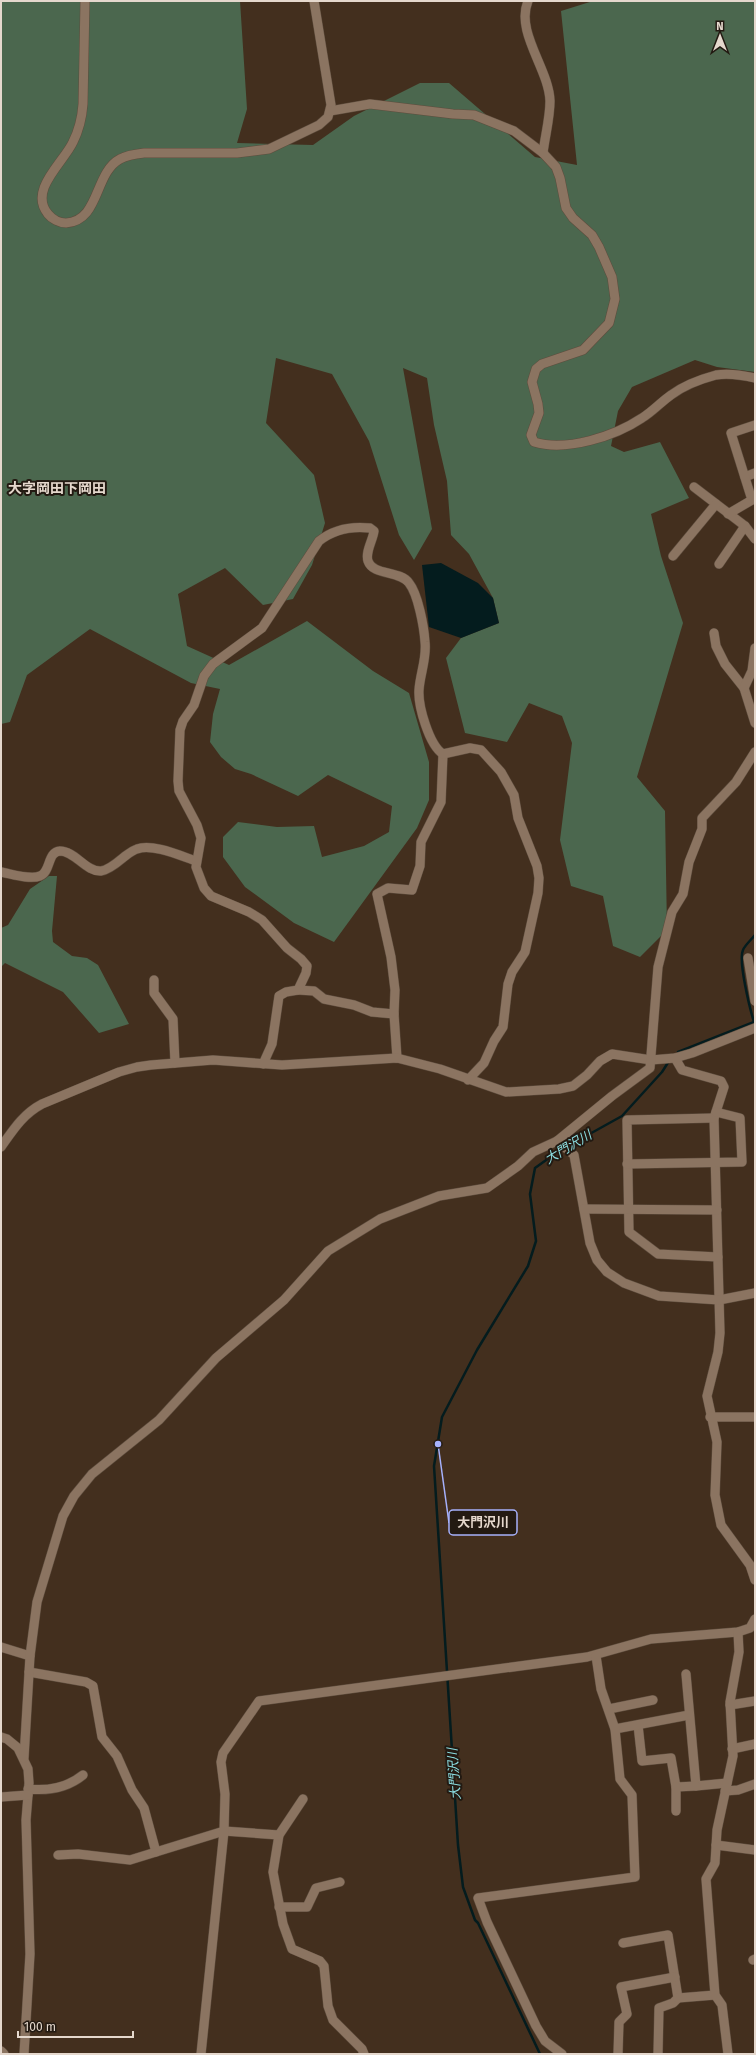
<svg xmlns="http://www.w3.org/2000/svg" width="756" height="2055" font-family="'Fira Sans','Noto Sans JP',sans-serif">
<rect width="100%" height="100%" fill="#432f1e"/>
<!-- forest -->
<g fill="#4b674e">
<path d="M 1,1 L 240,1 L 247,109 L 237,143 L 313,145 L 354,116 L 420,83 L 449,83 L 535,157 L 577,165 L 561,11 L 593,1 L 755,1 L 755,372 L 717,367 L 695,360 L 632,387 L 618,411 L 611,446 L 624,452 L 660,442 L 689,498 L 651,514 L 661,556 L 683,623 L 637,777 L 665,811 L 667,930 L 640,957 L 613,946 L 603,896 L 571,886 L 560,840 L 572,743 L 562,716 L 529,703 L 507,742 L 465,733 L 446,658 L 461,638 L 499,623 L 493,598 L 469,554 L 451,535 L 447,481 L 434,425 L 427,378 L 403,368 L 432,529 L 414,560 L 399,535 L 369,441 L 332,374 L 276,358 L 266,423 L 314,475 L 325,523 L 312,565 L 293,599 L 263,605 L 225,568 L 178,594 L 187,646 L 229,665 L 307,621 L 373,671 L 409,693 L 429,762 L 429,800 L 417,828 L 334,942 L 294,923 L 245,887 L 223,857 L 223,837 L 238,822 L 277,827 L 314,826 L 322,857 L 364,846 L 389,832 L 392,806 L 328,775 L 298,796 L 251,774 L 235,769 L 221,757 L 210,742 L 213,714 L 220,689 L 191,683 L 90,629 L 27,675 L 10,722 L 1,724 Z"/>
<path d="M 49,876 L 57,876 L 52,931 L 53,942 L 72,956 L 87,958 L 98,965 L 129,1024 L 99,1033 L 63,992 L 5,963 L 1,967 L 1,928 L 8,925 L 30,889 Z"/>
</g>
<!-- water -->
<path fill="#041c1e" d="M 441,563 L 478,583 L 493,598 L 499,623 L 461,638 L 429,627 L 422,565 Z"/>
<g fill="none" stroke-linecap="round" stroke-linejoin="round">
<!-- stream -->
<g stroke="#041c1e" stroke-width="2.5">
<path d="M 678,1052 L 754,1022 C 750,1009 738,961 743,950 C 745,945 751,940 755,935"/>
<path d="M 568,1146 L 622,1116 L 662,1072 L 669,1061"/>
<path d="M 540,2054 L 478,1923 L 475,1920 L 463,1887 L 458,1845 L 434,1466 L 442,1417 L 477,1350 L 528,1266 L 536,1241 L 530,1194 L 535,1168 L 563,1148"/>
</g>
<defs>
<g id="minor">
<path d="M 85,1 L 83,104 C 82,118 79,130 73,142 C 64,162 28,190 48,214 C 52,219 59,223 66,223 C 100,221 94,173 120,159 C 127,155 135,154 144,153 L 237,153 L 269,149 L 319,125 L 328,117 L 331,105 L 314,1"/>
<path d="M 528,1 C 515,32 549,69 550,101 C 550,118 545,136 543,153"/>
<path d="M 330,111 L 370,104 L 453,114 L 474,115 L 514,131 L 543,153 L 556,167 L 560,178 L 566,208 L 573,218 L 592,235 L 599,247 L 612,277 L 615,299 L 609,323 L 583,350 L 542,364 L 536,369 L 532,382 L 538,404 L 539,413 L 531,435 L 534,442 C 567,452 615,436 642,418 C 652,412 661,402 671,395 C 683,386 701,379 716,375 C 729,373 742,375 755,378"/>
<path d="M 745,477 L 755,473"/>
<path d="M 694,487 L 745,526 L 755,539"/>
<path d="M 728,514 L 752,500 L 731,433 L 755,425"/>
<path d="M 673,556 L 716,504"/>
<path d="M 719,564 L 745,526"/>
<path d="M 714,633 L 716,646 L 725,664 L 744,688 L 755,723"/>
<path d="M 744,688 L 752,671 L 755,648"/>
<path d="M 1,872 C 12,874 30,880 40,876 C 51,872 47,852 60,851 C 75,851 86,872 101,871 C 109,870 118,862 124,857 C 128,854 133,850 137,849 C 152,843 181,856 196,861"/>
<path d="M 748,958 L 755,1001"/>
<path d="M 154,980 L 154,993 L 173,1019 L 175,1063"/>
<path d="M 298,990 L 314,991 L 324,999 L 354,1005 L 372,1012 L 394,1014"/>
<path d="M 397,1058 L 394,1014 L 395,990 L 391,957 L 377,894 L 388,888 L 412,890 L 420,866 L 421,842 L 441,802 L 443,754"/>
<path d="M 675,1058 L 682,1070 L 721,1081 L 724,1087 L 714,1118 L 720,1333 L 718,1352 L 707,1396 L 717,1442 L 715,1495 L 721,1525 L 750,1565 L 755,1580"/>
<path d="M 263,1064 L 272,1044 L 279,996 L 286,992 L 298,990 L 306,973 L 307,966 L 301,959 L 287,948 L 262,920 L 249,912 L 211,896 L 204,888 L 196,867 L 201,838 L 197,825 L 179,791 L 178,781 L 180,730 L 183,721 L 194,705 L 204,676 L 213,664 L 262,628 L 319,541 C 334,529 352,526 370,528 L 374,531 C 373,540 365,552 368,561 C 373,576 400,570 409,583 C 418,594 424,627 425,642 C 427,658 420,674 419,690 C 418,706 429,745 443,754 L 470,748 L 481,750 L 501,772 L 514,795 L 518,818 L 537,866 L 539,878 L 538,893 L 525,952 L 512,972 L 508,984 L 503,1027 L 494,1041 L 484,1063 L 468,1080"/>
<path d="M 714,1118 L 627,1120 L 629,1232 L 658,1254 L 718,1257"/>
<path d="M 557,1141 L 574,1155 L 590,1243 L 597,1260 L 607,1272 L 624,1283 L 659,1296 L 719,1300 L 755,1293"/>
<path d="M 1,1147 C 13,1130 23,1114 42,1104 L 119,1072 L 137,1067 L 151,1065 L 213,1060 L 282,1065 L 397,1058 L 440,1069 L 506,1092 L 559,1089 L 573,1086 L 587,1075 L 600,1061 L 612,1054 L 651,1060 L 675,1058 L 692,1053 L 755,1028"/>
<path d="M 627,1164 L 742,1162 L 740,1118 L 716,1112"/>
<path d="M 584,1209 L 717,1210"/>
<path d="M 710,1417 L 755,1417"/>
<path d="M 1,1647 L 30,1656"/>
<path d="M 29,1672 L 86,1682 L 93,1686 L 102,1737 L 117,1756 L 132,1790 L 144,1808 L 156,1852"/>
<path d="M 686,1674 L 696,1786 L 727,1783"/>
<path d="M 730,1705 L 755,1701"/>
<path d="M 609,1709 L 653,1700"/>
<path d="M 638,1725 L 642,1761 L 671,1758 L 676,1787 L 696,1786"/>
<path d="M 615,1729 L 689,1715"/>
<path d="M 1,1737 L 7,1739 L 18,1748 L 28,1769 L 29,1783 L 26,1820 L 30,1954 L 24,2054"/>
<path d="M 732,1749 L 755,1744"/>
<path d="M 24,1758 L 30,1656 L 37,1602 L 63,1516 L 74,1496 L 92,1474 L 159,1420 L 216,1358 L 284,1300 L 328,1251 L 380,1219 L 439,1196 L 487,1188 L 518,1166 L 533,1152 L 557,1141 L 612,1096 L 650,1068 L 658,967 L 672,912 L 683,894 L 689,862 L 702,829 L 702,818 L 736,782 L 755,752"/>
<path d="M 676,1787 L 676,1811"/>
<path d="M 28,1789 C 47,1791 67,1788 83,1775"/>
<path d="M 725,1791 L 738,1790 L 755,1784"/>
<path d="M 1,1797 L 28,1795"/>
<path d="M 303,1799 L 279,1835 L 273,1872 L 283,1924 L 292,1949 L 320,1961 L 324,1966 L 328,2006 L 333,2020 L 362,2049 L 364,2054"/>
<path d="M 716,1845 L 755,1850"/>
<path d="M 58,1855 L 78,1854 L 130,1860 L 224,1831 L 279,1835"/>
<path d="M 279,1907 L 307,1907 L 316,1888 L 340,1882"/>
<path d="M 623,1943 L 668,1935 L 678,1998 L 673,2003 L 659,2008 L 658,2054"/>
<path d="M 753,1960 L 755,1959"/>
<path d="M 678,1998 L 715,1995"/>
<path d="M 1,2051 L 4,2054"/>
<path d="M 201,2054 L 224,1831 L 225,1794 L 221,1762 L 223,1753 L 259,1701 L 587,1657 L 651,1639 L 738,1632 L 750,1628 L 755,1619"/>
<path d="M 562,2054 L 545,2041 L 536,2026 L 487,1922 L 478,1898 L 635,1877 L 632,1795 L 620,1779 L 615,1729 L 601,1689 L 596,1656"/>
<path d="M 618,2054 L 619,2022 L 627,2014 L 621,1987 L 675,1977"/>
<path d="M 728,2054 L 722,2005 L 715,1995 L 706,1879 L 715,1863 L 717,1830 L 733,1756 L 730,1702 L 739,1652 L 738,1632"/>
</g>
</defs>
<!-- minor casing -->
<use href="#minor" stroke="#5e4d3e" stroke-width="10"/>
<!-- minor -->
<use href="#minor" stroke="#8b7461" stroke-width="9"/>
</g>
<g text-anchor="middle" dominant-baseline="central" stroke-width="4" stroke-linejoin="round" paint-order="stroke">
<!-- water labels -->
<g font-size="13" font-style="italic" fill="#8bdde1" stroke="#231a12">
<text transform="translate(568 1147) rotate(-31)">大門沢川</text>
<text transform="translate(454 1774) rotate(-94)">大門沢川</text>
</g>
<!-- quarter labels -->
<g font-size="14" font-weight="bold" fill="#e5d8cd" stroke="#231a12">
<text x="57" y="488">大字岡田下岡田</text>
</g>
</g>
<!-- callouts -->
<path fill="none" stroke="#a6b1fc" stroke-width="1.5" d="M438 1444L449 1523"/>
<circle fill="#a6b1fc" stroke="#231a12" stroke-width="1.5" cx="438" cy="1444" r="4"/>
<rect fill="#231a12" stroke="#a6b1fc" stroke-width="1.5" x="449" y="1510" width="68" height="25" rx="4"/>
<g font-size="13" text-anchor="middle" font-weight="bold" fill="#e5d8cd">
<text x="483" y="1527">大門沢川</text>
</g>
<!-- border -->
<rect width="756" height="2055" fill="none" stroke="#e5d8cd" stroke-width="4"/>
<!-- north arrow -->
<g transform="translate(720 36)" stroke="#231a12" stroke-width="3" paint-order="stroke">
<path d="M0-3L7 15L0 10L-7 15Z" fill="#e5d8cd"/>
<text y="-6" font-size="11" font-weight="bold" text-anchor="middle" fill="#e5d8cd">N</text>
</g>
<!-- scale -->
<path d="M18 2031v6h115v-6" fill="none" stroke="#e5d8cd" stroke-width="2"/>
<text x="24" y="2031" font-size="12" fill="#e5d8cd" stroke="#231a12" stroke-width="3" paint-order="stroke">100 m</text>
</svg>
